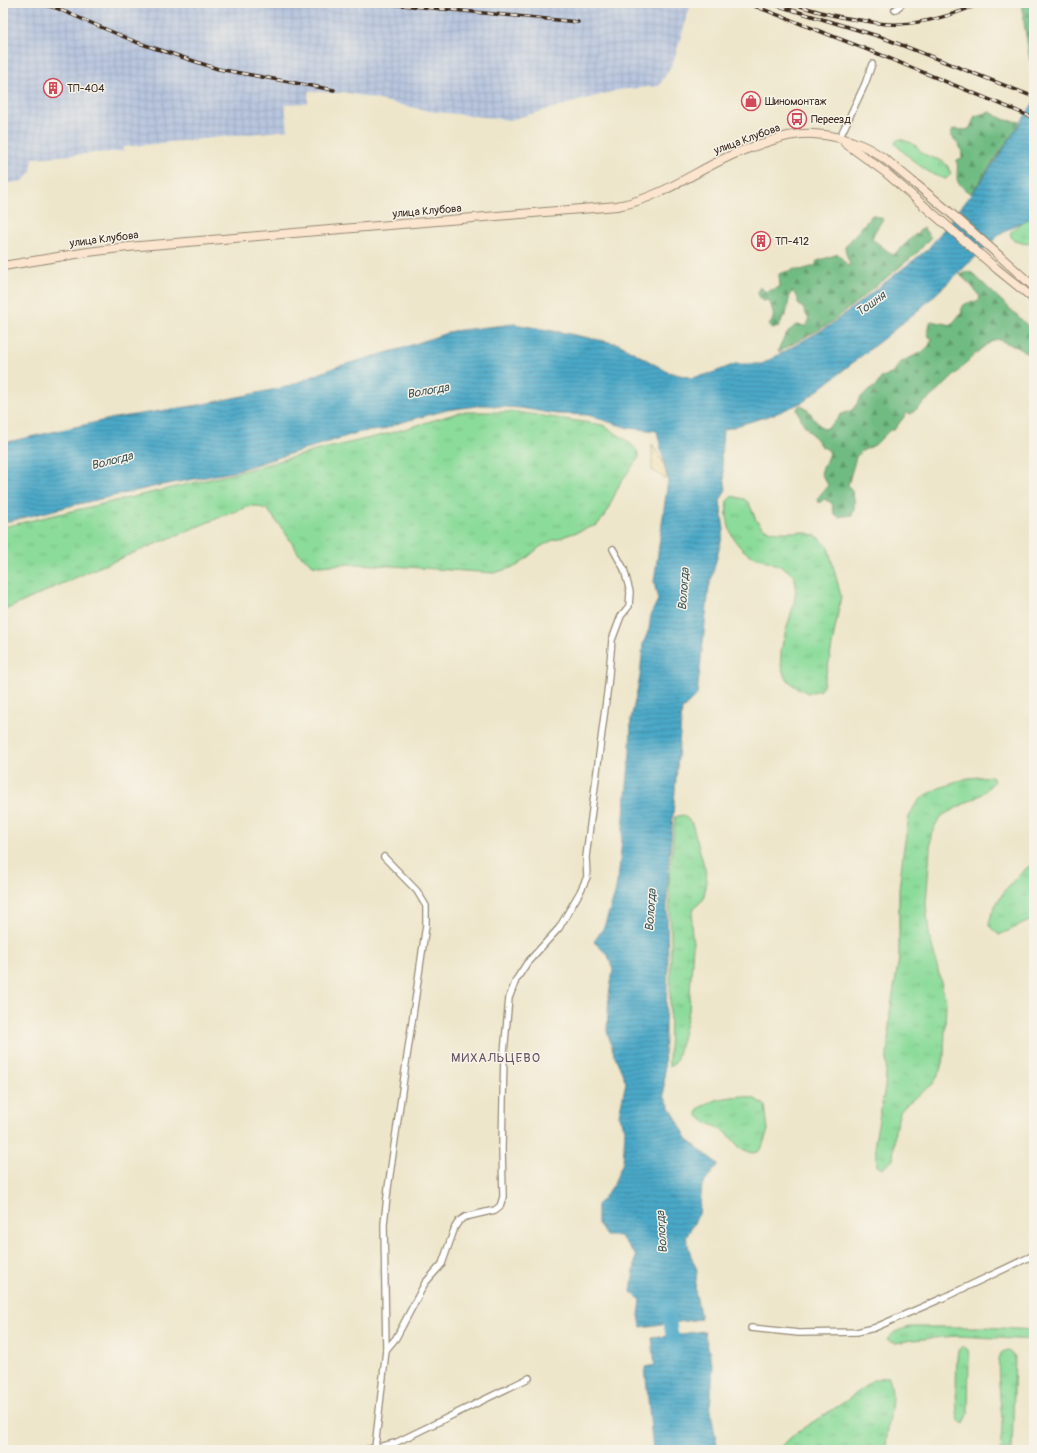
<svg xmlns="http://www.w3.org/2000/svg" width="1037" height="1453" font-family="Pangolin,sans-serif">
<defs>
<pattern id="industrial-grid" width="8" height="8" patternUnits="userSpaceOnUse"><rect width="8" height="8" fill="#b7c5de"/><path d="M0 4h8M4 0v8" fill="none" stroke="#9ea9be"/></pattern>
<pattern id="grass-tufts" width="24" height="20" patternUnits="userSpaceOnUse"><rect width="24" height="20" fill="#8bdb9a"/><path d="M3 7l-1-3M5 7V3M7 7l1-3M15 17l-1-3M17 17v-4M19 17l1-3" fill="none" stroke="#79bc84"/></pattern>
<pattern id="forest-firs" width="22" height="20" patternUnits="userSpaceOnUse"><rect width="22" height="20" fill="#70bb82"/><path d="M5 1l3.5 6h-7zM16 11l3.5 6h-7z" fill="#5d986a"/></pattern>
<pattern id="sand-dots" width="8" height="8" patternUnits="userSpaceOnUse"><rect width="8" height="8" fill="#eeda9e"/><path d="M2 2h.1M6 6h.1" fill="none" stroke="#cdbb88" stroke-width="1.8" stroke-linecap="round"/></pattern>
<pattern id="water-rules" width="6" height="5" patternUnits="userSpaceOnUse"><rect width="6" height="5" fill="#4aa8c8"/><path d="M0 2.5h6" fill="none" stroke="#3f89a2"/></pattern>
</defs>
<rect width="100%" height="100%" fill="#f7f3e8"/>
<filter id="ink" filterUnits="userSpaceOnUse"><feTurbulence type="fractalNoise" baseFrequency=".025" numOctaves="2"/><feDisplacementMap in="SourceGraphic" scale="8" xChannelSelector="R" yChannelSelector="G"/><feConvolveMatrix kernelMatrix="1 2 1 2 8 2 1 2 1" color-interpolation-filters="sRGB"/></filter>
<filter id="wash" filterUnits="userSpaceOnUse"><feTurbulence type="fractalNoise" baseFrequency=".012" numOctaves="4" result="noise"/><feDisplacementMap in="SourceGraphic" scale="16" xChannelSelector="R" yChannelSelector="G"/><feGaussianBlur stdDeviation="0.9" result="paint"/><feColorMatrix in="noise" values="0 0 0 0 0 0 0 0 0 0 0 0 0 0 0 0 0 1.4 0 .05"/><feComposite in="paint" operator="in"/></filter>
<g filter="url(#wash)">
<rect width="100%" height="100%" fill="#eee6ca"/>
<!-- industrial -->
<path fill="url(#industrial-grid)" d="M 3,3 L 689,3 L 691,4 L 673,63 L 659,86 L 618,90 L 510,120 L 429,111 L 344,92 L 338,93 L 309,91 L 308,96 L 308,103 L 285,104 L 288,130 L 123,147 L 123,151 L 33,158 L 31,172 L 23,181 L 3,184 Z"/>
<!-- grass -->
<g fill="url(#grass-tufts)" stroke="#63825c">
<path d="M 900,139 C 904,141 911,142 915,145 C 918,148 920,152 924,154 C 936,161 946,157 951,174 L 946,179 C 927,175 909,157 895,144 L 896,141 Z"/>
<path d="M 1034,217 L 1034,240 L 1027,244 L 1014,241 L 1010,234 C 1015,225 1025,220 1034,217 Z"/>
<path d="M 461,412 L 517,412 L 603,425 L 629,442 L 637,451 L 639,457 L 620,483 L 605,516 L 597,525 L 551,541 L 540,547 L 517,566 L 494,573 L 378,565 L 348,564 L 319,566 L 313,565 L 299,554 L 286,534 L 268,510 L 257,506 L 251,506 L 228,514 L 90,571 L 3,611 L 3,527 L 232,474 L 315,451 L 391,433 Z"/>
<path d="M 732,496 L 744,499 L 749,503 L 756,520 L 760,525 L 765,529 L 777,532 L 802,532 L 814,535 L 820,538 L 828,547 L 841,596 L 829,662 L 823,686 L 820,690 L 808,693 C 803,690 796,688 792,684 C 762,660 802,610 795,580 C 791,565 761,561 749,554 C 730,543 725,520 727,501 Z"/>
<path d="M 992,776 L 994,782 L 981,795 L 943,815 L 936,824 L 931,835 L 926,904 L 929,934 L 946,1002 L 944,1056 L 939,1074 L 933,1084 L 908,1103 L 900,1112 L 895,1129 L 893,1160 L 882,1169 L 877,1166 L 875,1141 L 885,1087 L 890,1012 L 899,959 L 899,890 L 903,853 L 909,817 L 915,805 L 923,797 L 939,788 L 968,778 Z"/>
<path d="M 683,815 L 692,823 L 705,869 L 707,881 L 703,900 L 694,908 L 691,925 L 693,944 L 689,1011 L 677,1058 L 674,1064 L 669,1067 L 671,941 L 669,884 L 675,817 Z"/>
<path d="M 1034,863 L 1034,919 L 999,935 L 989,926 C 990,904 1016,874 1034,863 Z"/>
<path d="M 743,1096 L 755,1099 L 765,1105 L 768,1130 L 762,1147 L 758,1152 L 752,1153 L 740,1148 L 728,1134 L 717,1127 L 705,1122 L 697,1115 L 698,1109 C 711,1099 728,1097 743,1096 Z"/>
<path d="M 910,1327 L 983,1327 L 1034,1330 L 1034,1340 L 957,1336 L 912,1340 L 896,1343 L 890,1342 L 887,1340 C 891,1332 902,1329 910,1327 Z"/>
<path d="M 963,1346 L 968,1350 L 969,1356 L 968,1413 L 964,1424 C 962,1423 960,1423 959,1421 C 955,1414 956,1360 958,1350 Z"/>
<path d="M 1008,1350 L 1010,1351 L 1015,1358 L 1012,1450 L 1000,1450 C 1001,1441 1002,1431 1002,1422 C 1002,1409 994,1359 1002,1352 Z"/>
<path d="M 883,1377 L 889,1377 C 897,1400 886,1426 886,1450 L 779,1450 L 788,1440 L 797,1432 L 843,1403 L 862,1389 L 871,1381 Z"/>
</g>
<!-- forest -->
<g fill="url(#forest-firs)" stroke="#567250">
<path d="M 1021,3 L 1034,3 L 1034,64 L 1030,61 Z"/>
<path d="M 990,112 L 1005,120 L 1021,122 L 971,194 C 951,180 959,181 957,160 L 962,158 C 962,144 957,144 951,135 L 953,129 L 966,130 L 970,128 L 975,116 Z"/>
<path d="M 872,215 L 883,219 L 874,233 L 872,239 L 893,255 C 904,247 912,236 923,228 L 931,237 L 917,253 L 829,324 L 778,352 C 780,342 788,331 796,325 L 806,326 L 809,320 L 803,308 L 798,304 L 798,298 L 792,291 C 787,300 789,309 785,316 L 783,316 L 779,327 L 772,329 L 769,325 C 777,317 772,309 769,300 L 762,301 L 757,292 L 760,287 L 766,292 L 780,287 L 779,274 L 795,269 L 800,270 L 815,266 L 817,261 L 838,254 L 848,266 L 850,265 L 846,253 L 845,247 Z"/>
<path d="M 968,271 L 972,273 L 1021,319 L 1034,332 L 1034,358 L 1019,348 L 997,339 C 982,345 966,363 955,375 C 941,389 925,401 911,414 L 907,413 L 894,430 L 890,430 L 875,445 L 862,451 L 856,457 L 848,485 C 855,493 856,506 852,515 L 838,517 L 834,513 L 832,503 L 824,499 L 821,502 L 818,502 L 817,499 L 828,485 L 821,473 L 830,451 L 821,446 L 803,423 L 797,410 L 798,407 L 801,405 L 810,412 L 813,418 L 823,429 L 827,428 L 837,420 L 840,415 L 854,409 L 860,398 L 869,390 L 876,386 L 882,377 L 894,373 L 899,363 L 922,352 L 929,346 L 932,338 L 929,337 C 927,331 927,327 931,321 L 951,325 L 962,312 L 961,308 C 966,301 973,303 979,300 L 980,297 L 971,285 L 960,275 Z"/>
</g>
<!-- sand -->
<path fill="url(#sand-dots)" stroke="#94825e" d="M 652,444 L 663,462 L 668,480 L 652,470 C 651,461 653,453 652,444 Z"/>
<!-- water -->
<g fill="url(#water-rules)" stroke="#426973">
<path d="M 1034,102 L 1034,217 L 1015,225 L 998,236 L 922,307 L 884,338 L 803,402 L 775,414 L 723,430 L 721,457 L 726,489 L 720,501 L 724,530 L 709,588 L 697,695 L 682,710 L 669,861 L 667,903 L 668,968 L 665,1026 L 664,1096 L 688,1140 L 718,1164 L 702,1186 L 699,1214 L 686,1237 L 691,1256 L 697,1270 L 695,1290 L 701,1319 L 641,1327 L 639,1315 L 641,1300 L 631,1292 L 636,1256 L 620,1236 L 606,1236 L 597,1222 L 597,1205 L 613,1186 L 623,1162 L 625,1129 L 619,1115 L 626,1082 L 614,1054 L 607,1031 L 609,995 L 613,970 L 608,955 L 594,942 L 604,927 L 615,894 L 619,871 L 630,753 L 631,719 L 640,677 L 643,644 L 649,629 L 651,614 L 658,600 L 654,582 L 668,480 L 657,431 L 628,428 L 588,415 L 556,414 L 520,408 L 483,405 L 447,410 L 399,423 L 382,430 L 360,432 L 232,472 L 157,486 L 70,506 L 3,523 L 3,443 L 115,418 L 199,405 L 286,387 L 336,367 L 400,349 L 453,331 L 514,324 L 570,334 L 619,344 L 668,372 L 692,378 L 712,373 L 735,364 L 762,364 L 829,326 L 928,249 L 967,200 L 996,160 Z"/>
<path d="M 704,1331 L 713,1368 L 710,1408 L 718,1450 L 653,1450 L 645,1367 L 655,1365 L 652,1338 Z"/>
</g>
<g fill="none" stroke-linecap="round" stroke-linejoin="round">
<!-- river -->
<path stroke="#4aa8c8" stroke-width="13" d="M 667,1305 L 675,1353"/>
</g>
</g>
<g filter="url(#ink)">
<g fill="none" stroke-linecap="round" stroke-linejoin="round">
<defs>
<g id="minor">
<path d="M 895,10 L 903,3"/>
<path d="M 839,139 L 865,84 L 872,64"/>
<path d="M 751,1328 L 799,1333 L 857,1332 L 874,1328 L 943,1298 L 1034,1255"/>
<path d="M 386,1350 L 396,1338 L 425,1283 L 442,1264 L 455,1227 L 459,1221 L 465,1217 L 495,1210 L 500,1206 L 503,1197 L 502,1148 L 504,1053 L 509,998 L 516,980 L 527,963 L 559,928 L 580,892 L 587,877 L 586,857 L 608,685 L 612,640 L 621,616 L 629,606 L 630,592 L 624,569 L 613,549"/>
<path d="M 375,1448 L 386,1350 L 384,1224 L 388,1188 L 426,925 L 426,906 L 417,891 L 384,857"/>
<path d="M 365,1450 L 395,1443 L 529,1378"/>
</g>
<g id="secondary">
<path d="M 845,143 L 885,172 L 997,269 L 1034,299"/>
<path d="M 3,266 L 88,252 L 128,247 L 617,206 C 664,198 701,166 744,150 C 766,142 791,132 814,134 C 830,135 847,139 861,145 C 880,153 897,169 913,182 C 955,215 994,251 1034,287"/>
</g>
</defs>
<!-- minor casing -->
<use href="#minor" stroke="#948874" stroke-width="8"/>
<!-- secondary casing -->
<use href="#secondary" stroke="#948874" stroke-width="10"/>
<!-- minor -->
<use href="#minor" stroke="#fff" stroke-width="5.5"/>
<!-- secondary -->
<use href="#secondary" stroke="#fce5cf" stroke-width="8"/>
<defs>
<g id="rail">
<path d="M 38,3 L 56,8 L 136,42 L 218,69 L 334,90"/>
<path d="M 380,3 L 578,22"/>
<path d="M 747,3 L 876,53 L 1034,118"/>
<path d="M 769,3 L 881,37 L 1034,97"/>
<path d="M 792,3 C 816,12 840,18 866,21 C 877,23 888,25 899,24 C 928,23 956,14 982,3"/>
</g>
</defs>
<!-- rail casing -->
<use href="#rail" stroke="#3b2a1e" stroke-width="3.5"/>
<!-- rail -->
<use href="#rail" stroke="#f7f3e8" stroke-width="2" stroke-dasharray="6" stroke-linecap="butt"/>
</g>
</g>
<!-- icons -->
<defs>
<symbol id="building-ring" viewBox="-11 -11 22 22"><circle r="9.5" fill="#f7f3e8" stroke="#d1495b" stroke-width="1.5"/><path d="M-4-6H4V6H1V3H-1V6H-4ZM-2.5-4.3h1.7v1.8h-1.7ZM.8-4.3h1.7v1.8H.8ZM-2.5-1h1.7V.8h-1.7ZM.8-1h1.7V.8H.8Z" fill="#d1495b"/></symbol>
<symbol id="shop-ring" viewBox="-11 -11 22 22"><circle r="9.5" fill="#f7f3e8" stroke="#d1495b" stroke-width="1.5"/><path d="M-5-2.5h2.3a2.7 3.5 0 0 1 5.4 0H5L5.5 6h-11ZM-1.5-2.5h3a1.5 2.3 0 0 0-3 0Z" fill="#d1495b"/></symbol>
<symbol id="bus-ring" viewBox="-11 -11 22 22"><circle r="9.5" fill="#f7f3e8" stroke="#d1495b" stroke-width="1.5"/><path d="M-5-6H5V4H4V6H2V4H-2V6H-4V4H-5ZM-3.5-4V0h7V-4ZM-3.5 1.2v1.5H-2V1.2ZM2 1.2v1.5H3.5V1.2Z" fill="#d1495b"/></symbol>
</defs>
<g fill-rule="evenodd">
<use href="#building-ring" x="42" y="77" width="22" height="22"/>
<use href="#shop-ring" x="740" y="90" width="22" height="22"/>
<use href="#bus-ring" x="786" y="108" width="22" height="22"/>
<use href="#building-ring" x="750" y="230" width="22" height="22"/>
</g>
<g text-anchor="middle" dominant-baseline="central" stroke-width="3" stroke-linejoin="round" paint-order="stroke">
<!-- poi labels -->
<g font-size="11" fill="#3b2a1e" stroke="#f7f3e8" text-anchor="start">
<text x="67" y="88">ТП-404</text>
<text x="765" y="101">Шиномонтаж</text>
<text x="811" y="119">Переезд</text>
<text x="775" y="241">ТП-412</text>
</g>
<!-- street labels -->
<g font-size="11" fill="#3b2a1e" stroke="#f7f3e8">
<text transform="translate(747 139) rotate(-20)">улица Клубова</text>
<text transform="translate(427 211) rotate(-5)">улица Клубова</text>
<text transform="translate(104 239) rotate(-7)">улица Клубова</text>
</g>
<!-- water labels -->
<g font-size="12" font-style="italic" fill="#40565a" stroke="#f7f3e8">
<text transform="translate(871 304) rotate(-36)">Тошня</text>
<text transform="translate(428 391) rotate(-10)">Вологда</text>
<text transform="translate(112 461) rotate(-14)">Вологда</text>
<text transform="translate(684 589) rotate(-86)">Вологда</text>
<text transform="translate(651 910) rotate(-86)">Вологда</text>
<text transform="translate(662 1232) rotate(-94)">Вологда</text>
</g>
<!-- quarter labels -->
<g font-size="13" letter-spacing="1" fill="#665463" stroke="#f7f3e8">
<text x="496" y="1058">МИХАЛЬЦЕВО</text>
</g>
</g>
<!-- margin -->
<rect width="1037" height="1453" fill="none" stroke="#f7f3e8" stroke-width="16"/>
</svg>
